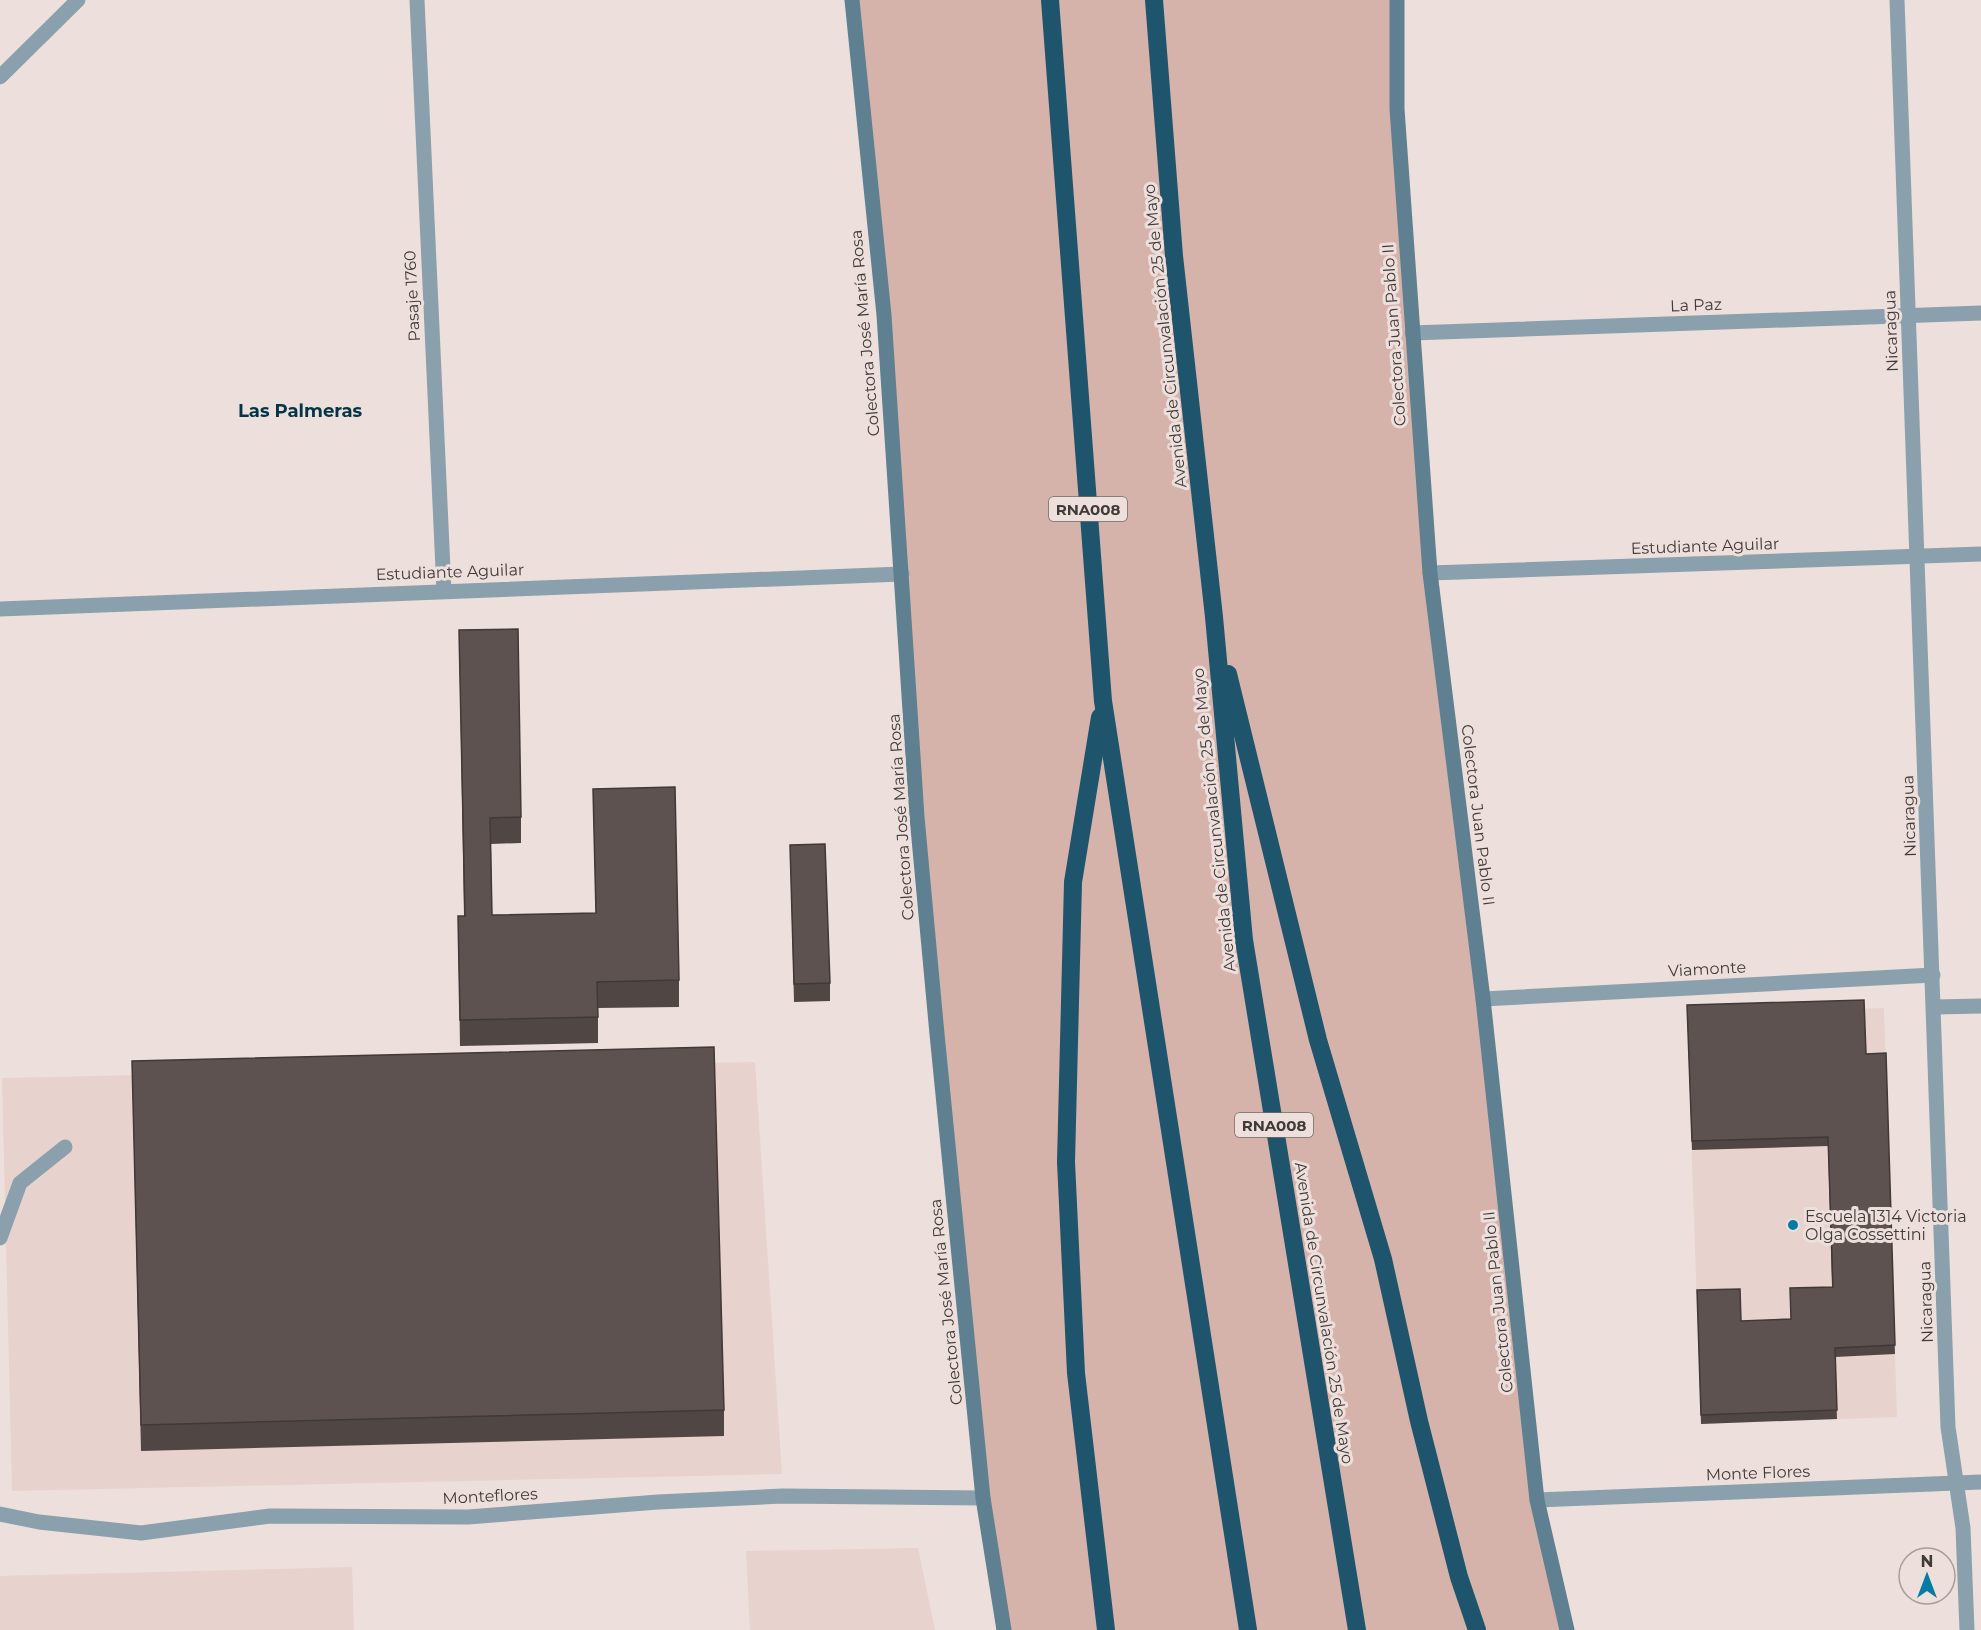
<svg xmlns="http://www.w3.org/2000/svg" width="1981" height="1630" font-family="Montserrat,sans-serif">
<rect width="100%" height="100%" fill="#eddfdc"/>
<!-- built -->
<g fill="#e8d2cd">
<path d="M 1884,1008 L 1897,1417 L 1701,1424 L 1687,1014 Z"/>
<path d="M 755,1062 L 782,1474 L 12,1491 L 2,1078 Z"/>
<path d="M 918,1548 L 935,1630 L 750,1630 L 746,1551 Z"/>
<path d="M 352,1567 L 354,1630 L 0,1630 L 0,1576 Z"/>
</g>
<!-- green -->
<path fill="#d6b3aa" d="M 852,0 L 1397,0 L 1412,333 L 1537,1500 L 1567,1630 L 1004,1630 L 983,1498 Z"/>
<g fill="none" stroke-linecap="round" stroke-linejoin="round">
<!-- service -->
<g stroke="#8aa0ac" stroke-width="15">
<path d="M 0,1238 L 20,1183 L 65,1147"/>
<path d="M 0,1514 L 39,1522 L 141,1533 L 270,1516 L 468,1517 L 658,1502 L 783,1496 L 983,1498"/>
</g>
<!-- minor -->
<g stroke="#8aa0ac" stroke-width="15">
<path d="M 417,0 L 444,591"/>
<path d="M 1897,0 L 1948,1427 L 1963,1528 L 1967,1630"/>
<path d="M 0,77 L 78,0"/>
<path d="M 1412,333 L 1981,313"/>
<path d="M 1430,573 L 1981,554"/>
<path d="M 0,609 L 902,574"/>
<path d="M 1483,999 L 1933,975"/>
<path d="M 1935,1007 L 1981,1006"/>
<path d="M 1537,1500 L 1981,1482"/>
</g>
<!-- secondary -->
<g stroke="#5e8091" stroke-width="15">
<path d="M 852,0 L 884,315 L 917,817 L 937,1034 L 983,1498 L 1004,1630"/>
<path d="M 1397,0 L 1397,109 L 1430,573 L 1483,999 L 1537,1500 L 1567,1630"/>
</g>
<!-- motorway -->
<g stroke="#1e556c" stroke-width="18">
<path d="M 1050,0 L 1103,701 L 1248,1630"/>
<path d="M 1154,0 L 1174,256 L 1214,617 L 1244,940 L 1357,1630"/>
<path d="M 1228,674 L 1318,1040 L 1383,1259 L 1419,1421 L 1459,1577 L 1477,1630"/>
<path d="M 1100,717 L 1073,882 L 1066,1162 L 1076,1373 L 1106,1630"/>
</g>
</g>
<!-- wall -->
<g fill="#504744">
<path d="M 459,630 L 521,817 L 521,843 L 491,844 L 492,915 L 596,914 L 593,789 L 679,980 L 679,1007 L 598,1008 L 598,1043 L 460,1046 L 458,916 L 464,916 Z"/>
<path d="M 790,845 L 830,983 L 830,1001 L 794,1002 Z"/>
<path d="M 1687,1005 L 1866,1054 L 1886,1053 L 1895,1354 L 1835,1357 L 1837,1419 L 1701,1424 L 1697,1290 L 1741,1321 L 1790,1319 L 1832,1287 L 1828,1146 L 1692,1150 Z"/>
<path d="M 132,1061 L 724,1410 L 724,1436 L 141,1451 Z"/>
</g>
<!-- building -->
<g fill="#5d524f" stroke="#413937" stroke-width="1.5">
<path d="M 518,629 L 521,817 L 490,818 L 492,915 L 596,913 L 593,789 L 675,787 L 679,980 L 597,982 L 598,1017 L 460,1020 L 458,916 L 465,916 L 459,630 Z"/>
<path d="M 825,844 L 830,983 L 794,984 L 790,845 Z"/>
<path d="M 1864,1000 L 1866,1054 L 1886,1053 L 1895,1345 L 1835,1348 L 1837,1410 L 1701,1415 L 1697,1290 L 1740,1289 L 1741,1321 L 1791,1319 L 1790,1288 L 1833,1287 L 1828,1137 L 1692,1141 L 1687,1005 Z"/>
<path d="M 714,1047 L 724,1410 L 141,1425 L 132,1061 Z"/>
</g>
<!-- markers -->
<circle fill="#067ba3" stroke="#eddfdc" stroke-width="2" cx="1793" cy="1225" r="6"/>
<g text-anchor="middle" dominant-baseline="central" stroke-width="6" stroke-linejoin="round" paint-order="stroke">
<!-- shield labels -->
<g fill="#eddfdc" stroke="#746c6a" stroke-width="1.5">
<rect x="1049" y="497" width="78" height="24" rx="4.5"/>
<rect x="1235" y="1113" width="78" height="24" rx="4.5"/>
</g>
<g font-size="15" font-weight="bold" fill="#403b39">
<text x="1088" y="509">RNA008</text>
<text x="1274" y="1125">RNA008</text>
</g>
<!-- street labels -->
<g font-size="16" fill="#403b39" stroke="#eddfdc">
<text transform="translate(412 296) rotate(-93)">Pasaje 1760</text>
<text transform="translate(1696 305) rotate(-2)">La Paz</text>
<text transform="translate(1891 331) rotate(-92)">Nicaragua</text>
<text transform="translate(865 333) rotate(-95)">Colectora José María Rosa</text>
<text transform="translate(1394 335) rotate(-94)">Colectora Juan Pablo II</text>
<text transform="translate(1165 336) rotate(-96)">Avenida de Circunvalación 25 de Mayo</text>
<text transform="translate(1705 546) rotate(-2)">Estudiante Aguilar</text>
<text transform="translate(450 572) rotate(-2)">Estudiante Aguilar</text>
<text transform="translate(1478 815) rotate(83)">Colectora Juan Pablo II</text>
<text transform="translate(1909 816) rotate(-92)">Nicaragua</text>
<text transform="translate(901 817) rotate(-94)">Colectora José María Rosa</text>
<text transform="translate(1214 820) rotate(-96)">Avenida de Circunvalación 25 de Mayo</text>
<text transform="translate(1707 969) rotate(-3)">Viamonte</text>
<text transform="translate(946 1302) rotate(-96)">Colectora José María Rosa</text>
<text transform="translate(1498 1302) rotate(-96)">Colectora Juan Pablo II</text>
<text transform="translate(1926 1302) rotate(-92)">Nicaragua</text>
<text transform="translate(1324 1313) rotate(81)">Avenida de Circunvalación 25 de Mayo</text>
<text transform="translate(1758 1473) rotate(-2)">Monte Flores</text>
<text transform="translate(490 1496) rotate(-3)">Monteflores</text>
</g>
<!-- poi labels -->
<g font-size="16" fill="#403b39" stroke="#eddfdc" text-anchor="start">
<text x="1805" y="1216">Escuela 1314 Victoria<tspan x="1805" dy="18">Olga Cossettini</tspan></text>
</g>
<!-- neighbourhood labels -->
<g font-size="18" font-weight="bold" fill="#023548" stroke="#eddfdc">
<text x="300" y="411">Las Palmeras</text>
</g>
</g>
<!-- north arrow -->
<g transform="translate(1927 1576)"><circle r="28" fill="#eddfdc" stroke="#a89d9b" stroke-width="1.5"/>
<path d="M0-4.5L10 22L0 15L-10 22Z" fill="#067ba3"/>
<text y="-9" font-size="16" font-weight="bold" text-anchor="middle" fill="#403b39">N</text>
</g>
</svg>
